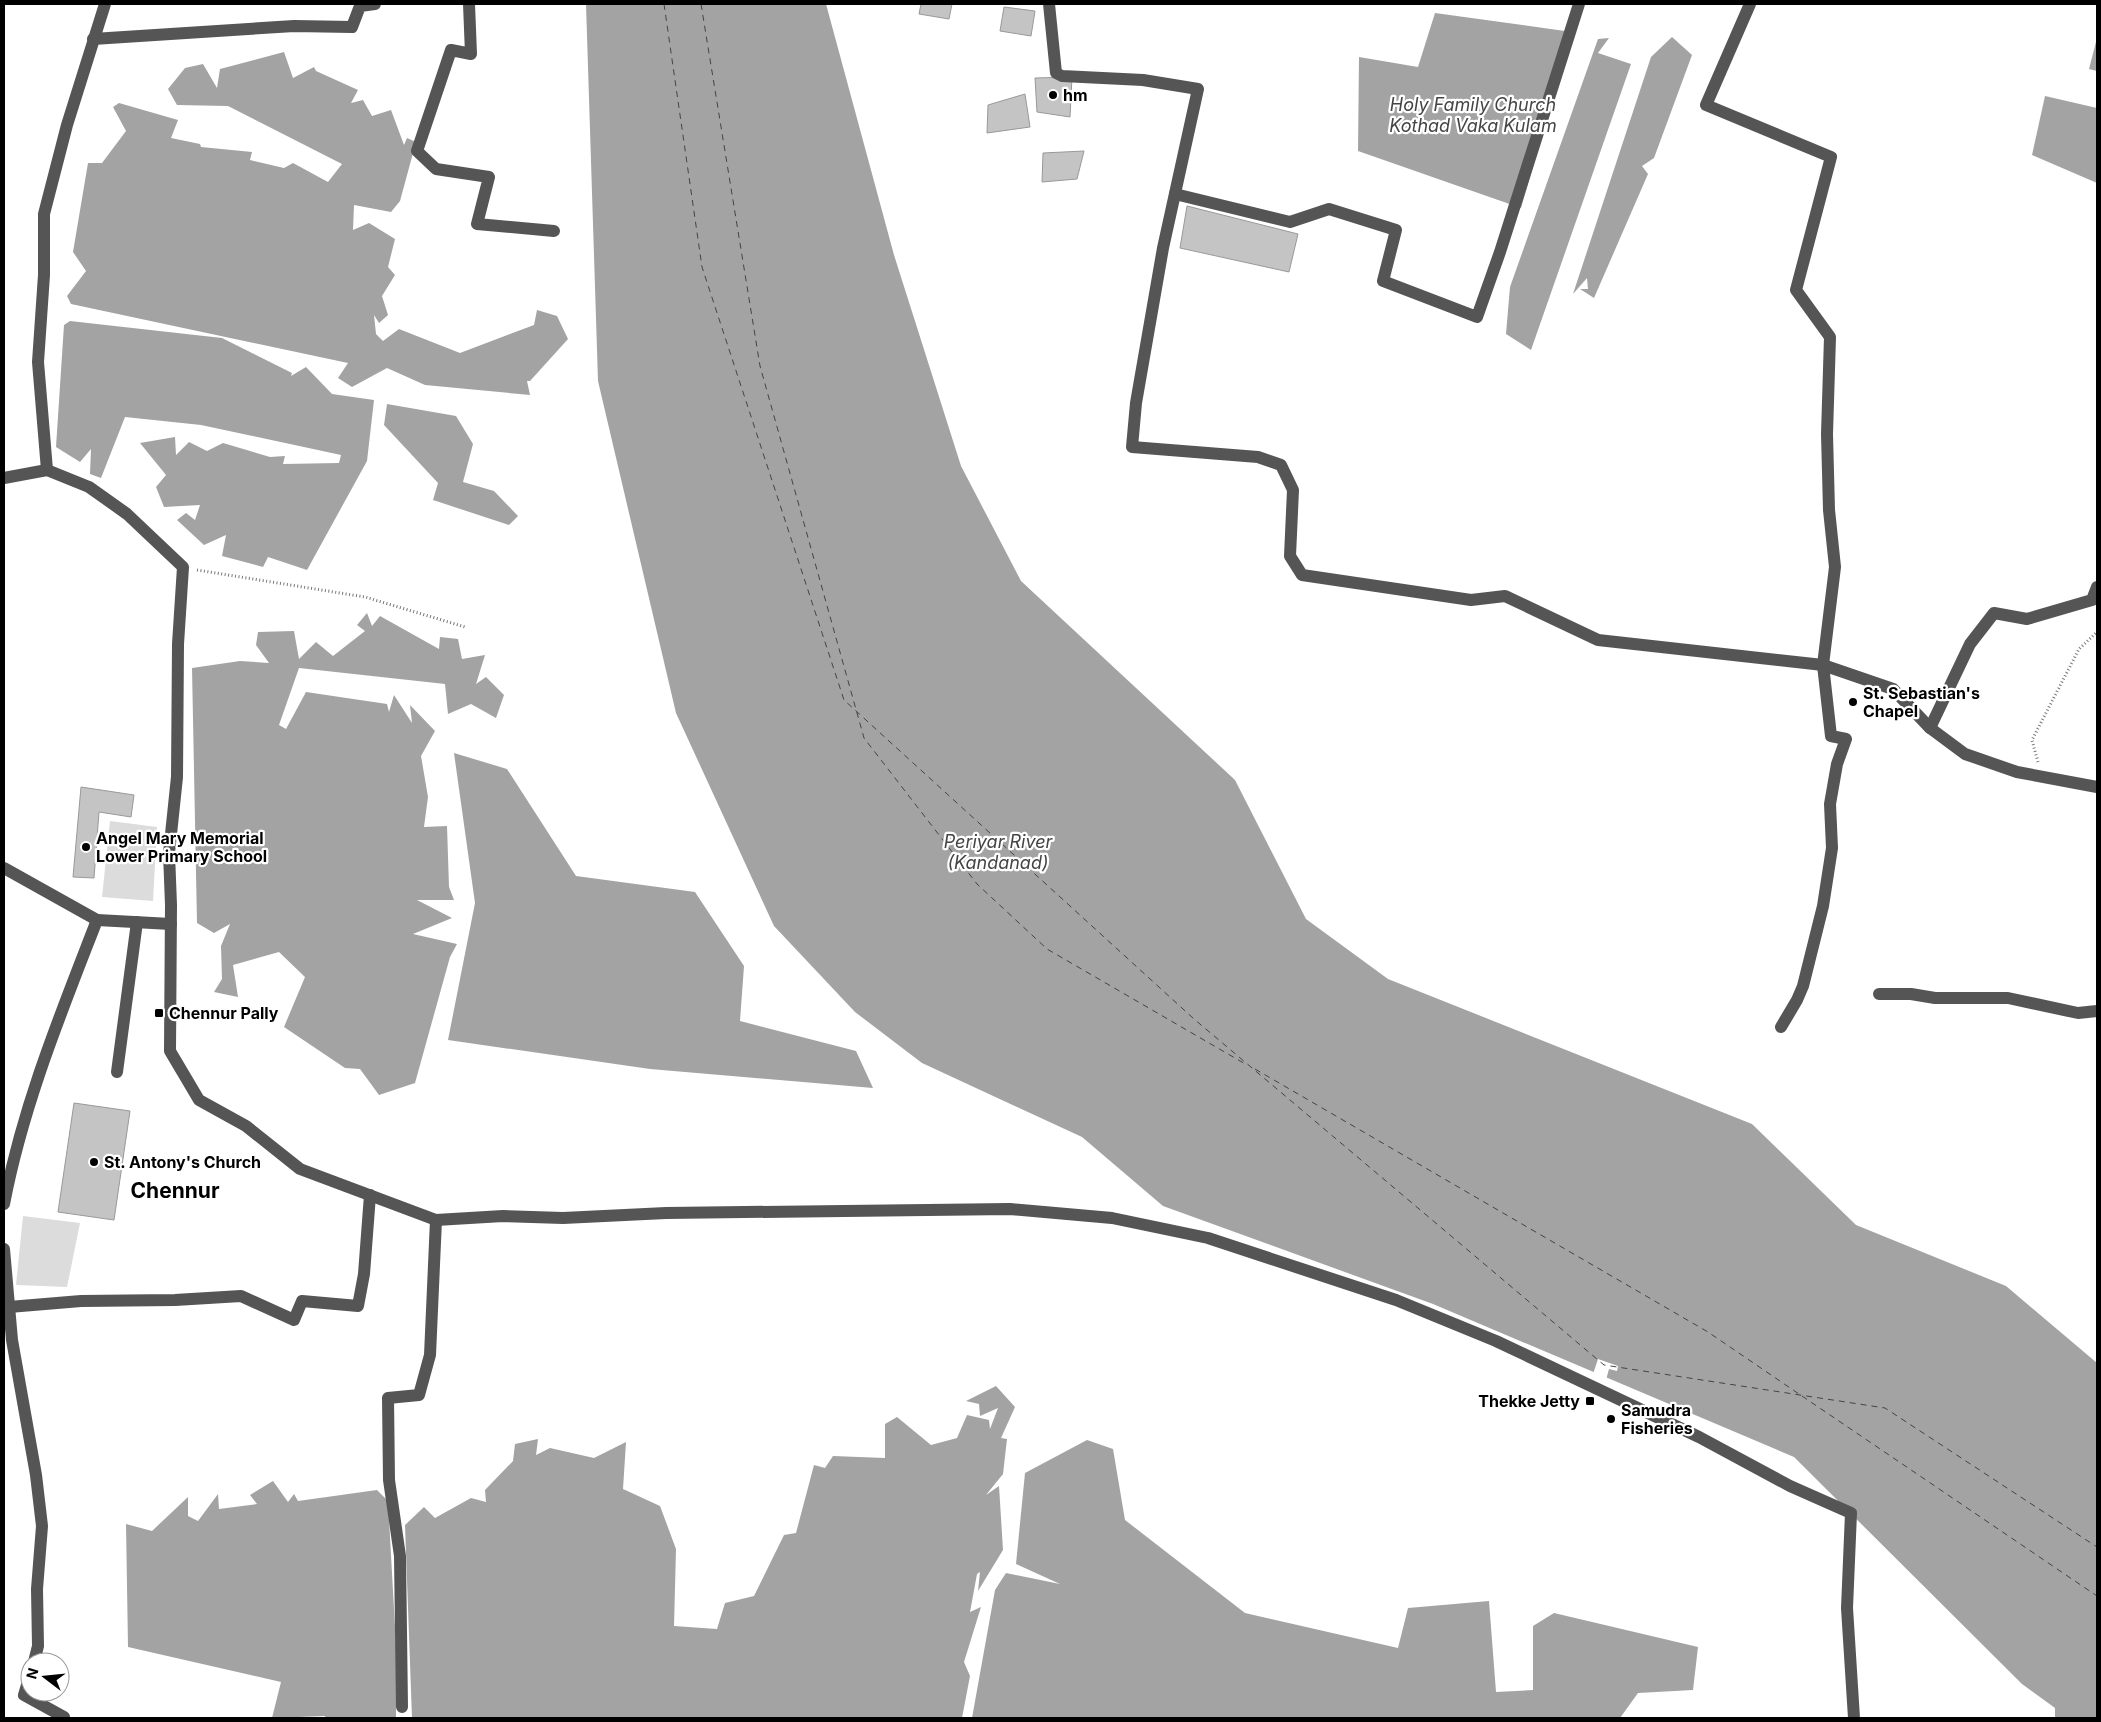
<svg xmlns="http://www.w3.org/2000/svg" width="2101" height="1722" font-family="Inter,sans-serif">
<rect width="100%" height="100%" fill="#fff"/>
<!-- green -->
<g fill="#dcdcdc">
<path d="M 110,821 L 157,827 L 153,901 L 102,897 Z"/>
<path d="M 23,1216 L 80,1223 L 67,1287 L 16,1285 Z"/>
</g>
<!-- water -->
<g fill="#a3a3a3">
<path d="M 586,4 L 826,4 L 894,255 L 961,466 L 1021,581 L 1235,780 L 1306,919 L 1388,979 L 1752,1124 L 1856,1225 L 2006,1286 L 2097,1363 L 2097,1718 L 2055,1718 L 2055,1708 L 2022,1684 L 1794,1457 L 1433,1304 L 1163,1206 L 1082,1137 L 922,1063 L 855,1012 L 774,926 L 676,713 L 598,381 Z"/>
<path d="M 1435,13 L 1572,32 L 1521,208 L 1358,151 L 1359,57 L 1418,67 Z"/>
<path d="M 1672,37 L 1692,55 L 1654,158 L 1642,166 L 1648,174 L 1594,298 L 1580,289 L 1588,289 L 1587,278 L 1573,294 L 1651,57 Z"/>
<path d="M 1609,38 L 1598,53 L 1631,64 L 1531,350 L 1506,334 L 1510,287 L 1598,39 Z"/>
<path d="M 2097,38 L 2097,71 L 2089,69 Z"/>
<path d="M 284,52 L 293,78 L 314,67 L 316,71 L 358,90 L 351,103 L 363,100 L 372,116 L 391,110 L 404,145 L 407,138 L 416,142 L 400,201 L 391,212 L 354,205 L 353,230 L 369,223 L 395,239 L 388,267 L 395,275 L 382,296 L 388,315 L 379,323 L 374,315 L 376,334 L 383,341 L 399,329 L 460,353 L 534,325 L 537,310 L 557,316 L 568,339 L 530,381 L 527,381 L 530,395 L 425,385 L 387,368 L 352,387 L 338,378 L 348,363 L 71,304 L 67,296 L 86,271 L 73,252 L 88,163 L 102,163 L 126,131 L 113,107 L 119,103 L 178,120 L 171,138 L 200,144 L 201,147 L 252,152 L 250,160 L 284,168 L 293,163 L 328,182 L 342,164 L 228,106 L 177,105 L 168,89 L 185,68 L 203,64 L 217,88 L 220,69 Z"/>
<path d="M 2045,96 L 2097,108 L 2097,183 L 2032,155 Z"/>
<path d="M 70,321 L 222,338 L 292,373 L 291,376 L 306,367 L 332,394 L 374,400 L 367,461 L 307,570 L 268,557 L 263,567 L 222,556 L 226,535 L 204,545 L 177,520 L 186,513 L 195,520 L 200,505 L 164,507 L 156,487 L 166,475 L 140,443 L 175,437 L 176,455 L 189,442 L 207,451 L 223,443 L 270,457 L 285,456 L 283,464 L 339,463 L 341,455 L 201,425 L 125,417 L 101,478 L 90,474 L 91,449 L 80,462 L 56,447 L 64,325 Z"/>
<path d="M 387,404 L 456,416 L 473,444 L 463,482 L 494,491 L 518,516 L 509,525 L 433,500 L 438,483 L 384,425 Z"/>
<path d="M 367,613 L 372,626 L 380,616 L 439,649 L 440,637 L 458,639 L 462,659 L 485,655 L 476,684 L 486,677 L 504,695 L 496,718 L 471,704 L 448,714 L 445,684 L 299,668 L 279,725 L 286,729 L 306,692 L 387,704 L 389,712 L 394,695 L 412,723 L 410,705 L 435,731 L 421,756 L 428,797 L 424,827 L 447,826 L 449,887 L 454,900 L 417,900 L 452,918 L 413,934 L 457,944 L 450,957 L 415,1083 L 379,1095 L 360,1069 L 345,1068 L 284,1027 L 305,977 L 279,952 L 233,965 L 238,997 L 214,992 L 222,979 L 221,946 L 230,924 L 214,933 L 197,923 L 192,668 L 240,661 L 269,663 L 256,645 L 258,632 L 294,631 L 299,659 L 316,642 L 333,656 L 365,631 L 357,625 Z"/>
<path d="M 454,753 L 507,769 L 576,876 L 695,892 L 744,966 L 740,1021 L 856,1051 L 873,1088 L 650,1069 L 448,1040 L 475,903 Z"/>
<path d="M 996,1386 L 1015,1407 L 1001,1438 L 1007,1439 L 1003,1474 L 986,1495 L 999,1486 L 1003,1550 L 978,1591 L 980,1572 L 977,1574 L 970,1612 L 981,1607 L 964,1662 L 970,1676 L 962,1718 L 412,1718 L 405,1525 L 424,1507 L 435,1518 L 471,1498 L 486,1502 L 485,1490 L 513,1461 L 515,1444 L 538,1439 L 536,1455 L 550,1448 L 594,1458 L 626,1442 L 623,1489 L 660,1506 L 676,1549 L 674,1626 L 717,1629 L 725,1603 L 754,1596 L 784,1535 L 796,1533 L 814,1465 L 825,1468 L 833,1456 L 885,1458 L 885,1424 L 897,1417 L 931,1445 L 957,1438 L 967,1415 L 989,1420 L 990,1429 L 998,1408 L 980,1416 L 979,1404 L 966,1401 Z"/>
<path d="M 1087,1440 L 1113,1449 L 1125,1520 L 1245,1613 L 1398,1648 L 1408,1608 L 1489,1601 L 1496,1692 L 1533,1690 L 1533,1626 L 1554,1613 L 1698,1647 L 1693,1690 L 1638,1693 L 1620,1718 L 972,1718 L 995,1590 L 1006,1573 L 1060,1584 L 1016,1564 L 1025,1473 Z"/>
<path d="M 273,1481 L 288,1502 L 294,1494 L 298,1501 L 377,1490 L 388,1501 L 396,1645 L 396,1718 L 325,1718 L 325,1716 L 272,1718 L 281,1682 L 128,1647 L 126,1524 L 152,1531 L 188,1497 L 188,1516 L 198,1521 L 218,1494 L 219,1509 L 257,1504 L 250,1495 Z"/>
</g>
<!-- pier -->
<path fill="#fff" d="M 1598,1359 L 1618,1366 L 1617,1371 L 1609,1369 L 1606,1380 L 1593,1374 Z"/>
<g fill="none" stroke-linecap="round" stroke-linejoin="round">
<!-- ferry -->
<g stroke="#444" stroke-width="1" stroke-dasharray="6 5" stroke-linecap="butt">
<path d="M 664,4 L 702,267 L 844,700 L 1194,1019 L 1604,1365 L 1885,1408 L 2097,1547"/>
<path d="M 701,4 L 760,366 L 864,738 L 977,884 L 1047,949 L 1247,1065"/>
<path d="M 1255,1069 L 1708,1332 L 1799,1394"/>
<path d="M 1802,1396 L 2097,1596"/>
</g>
</g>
<!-- building -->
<g fill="#c4c4c4" stroke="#999">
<path d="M 921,4 L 952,4 L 949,19 L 919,14 Z"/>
<path d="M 1004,7 L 1035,11 L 1031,36 L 1000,31 Z"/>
<path d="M 1072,77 L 1070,117 L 1037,112 L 1035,78 Z"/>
<path d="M 1025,94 L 1030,127 L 987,133 L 988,105 Z"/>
<path d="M 1084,151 L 1077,179 L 1042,182 L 1043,153 Z"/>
<path d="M 1187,206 L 1298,234 L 1289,272 L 1180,248 Z"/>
<path d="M 81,787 L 134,795 L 131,817 L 99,812 L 94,878 L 73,877 Z"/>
<path d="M 74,1103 L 130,1111 L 114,1220 L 58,1212 Z"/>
</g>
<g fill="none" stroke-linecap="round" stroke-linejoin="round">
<!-- path -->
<g stroke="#777" stroke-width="3" stroke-dasharray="1 2.5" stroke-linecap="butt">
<path d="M 197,570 L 365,597 L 465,627"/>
<path d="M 2038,762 L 2032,740 L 2079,649 L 2097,632"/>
</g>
<!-- minor -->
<g stroke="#555" stroke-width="12">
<path d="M 469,4 L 471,54 L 451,50 L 417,151 L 436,169 L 489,177 L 477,224 L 554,231"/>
<path d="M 1049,4 L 1056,73 L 1062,76 L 1143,80 L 1198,89 L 1163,248 L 1136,403 L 1132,447 L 1258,457 L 1281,465 L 1293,490 L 1290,556 L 1302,575 L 1471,600 L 1505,596 L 1598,640 L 1823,665 L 1893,689 L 1930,728 L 1965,754 L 2017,772 L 2097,787"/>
<path d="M 1750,4 L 1706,105 L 1831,157 L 1796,290 L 1830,337 L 1827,434 L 1829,510 L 1835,567 L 1823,665 L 1831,736 L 1846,739 L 1837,764 L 1830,804 L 1832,848 L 1823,906 L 1803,986 L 1797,1000 L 1781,1027"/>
<path d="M 93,39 L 294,26 L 352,27 L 360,6 L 375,4"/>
<path d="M 1175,194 L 1290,222 L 1329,209 L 1396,230 L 1383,281 L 1477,317 L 1500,252 L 1579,4"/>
<path d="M 47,470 L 89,487 L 127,514 L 183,567 L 178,644 L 177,777 L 169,853 L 171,905 L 170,1051 L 199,1100 L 246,1126 L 300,1169 L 436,1220 L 503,1216 L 563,1218 L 666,1213 L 1010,1209 L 1112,1218 L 1208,1238 L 1396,1300 L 1496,1341 L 1699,1437 L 1790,1486 L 1851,1513 L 1847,1608 L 1854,1718"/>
<path d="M 47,470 L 38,362 L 44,275 L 44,214 L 67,125 L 105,4"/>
<path d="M 4,478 L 47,470"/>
<path d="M 1930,728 L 1970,644 L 1994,613 L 2027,619 L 2092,600 L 2097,587"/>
<path d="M 4,868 L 97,920"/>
<path d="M 1879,994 L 1911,994 L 1935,998 L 2008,998 L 2078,1013 L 2097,1011"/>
<path d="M 117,1072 L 137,922"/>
<path d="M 4,1204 C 23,1105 61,1013 97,920 L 171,924"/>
<path d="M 4,1249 L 12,1340 L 36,1475 L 42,1526 L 37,1589 L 38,1646 L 34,1662"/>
<path d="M 4,1309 L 9,1307 L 81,1301 L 175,1300 L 241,1296 L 294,1320 L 302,1301 L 358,1306 L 364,1274 L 370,1195"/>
<path d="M 30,1675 L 24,1695 L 64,1717"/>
<path d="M 402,1707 L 400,1556 L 389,1480 L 388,1398 L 419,1395 L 430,1355 L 436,1220"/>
</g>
</g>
<!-- markers -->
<g fill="#000" stroke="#fff" stroke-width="2">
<circle cx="1053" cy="95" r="5"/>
<circle cx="1853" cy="702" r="5"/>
<circle cx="86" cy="847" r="5"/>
<rect x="154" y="1008" width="10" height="10" rx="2.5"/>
<circle cx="94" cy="1162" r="5"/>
<rect x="1585" y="1396" width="10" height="10" rx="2.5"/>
<circle cx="1611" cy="1419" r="5"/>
</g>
<g text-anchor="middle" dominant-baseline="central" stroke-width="4.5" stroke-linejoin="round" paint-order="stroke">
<!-- poi labels -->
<g font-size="16" font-weight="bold" fill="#000" stroke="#fff" text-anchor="start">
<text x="1063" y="95">hm</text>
<text x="1863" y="693">St. Sebastian's<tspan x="1863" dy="18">Chapel</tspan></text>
<text x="96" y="838">Angel Mary Memorial<tspan x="96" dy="18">Lower Primary School</tspan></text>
<text x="169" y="1013">Chennur Pally</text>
<text x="104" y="1162">St. Antony's Church</text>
<text x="1580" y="1401" text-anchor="end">Thekke Jetty</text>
<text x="1621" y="1410">Samudra<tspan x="1621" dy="18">Fisheries</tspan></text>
</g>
<!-- water labels -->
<g font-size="18" font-style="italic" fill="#444" stroke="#fff">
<text x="1473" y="104">Holy Family Church<tspan x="1473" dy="21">Kothad Vaka Kulam</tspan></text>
<text x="998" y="841">Periyar River<tspan x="998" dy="21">(Kandanad)</tspan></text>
</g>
<!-- district labels -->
<g font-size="21" font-weight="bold" fill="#000" stroke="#fff">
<text x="175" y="1190">Chennur</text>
</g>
</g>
<!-- border -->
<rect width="2101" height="1722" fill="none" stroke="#000000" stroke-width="10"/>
<!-- north arrow -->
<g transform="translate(45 1677) rotate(286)"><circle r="24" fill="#ffffff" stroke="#999999"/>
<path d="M0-4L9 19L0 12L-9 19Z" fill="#000000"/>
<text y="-8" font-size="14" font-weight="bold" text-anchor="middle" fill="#000000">N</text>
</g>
</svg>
